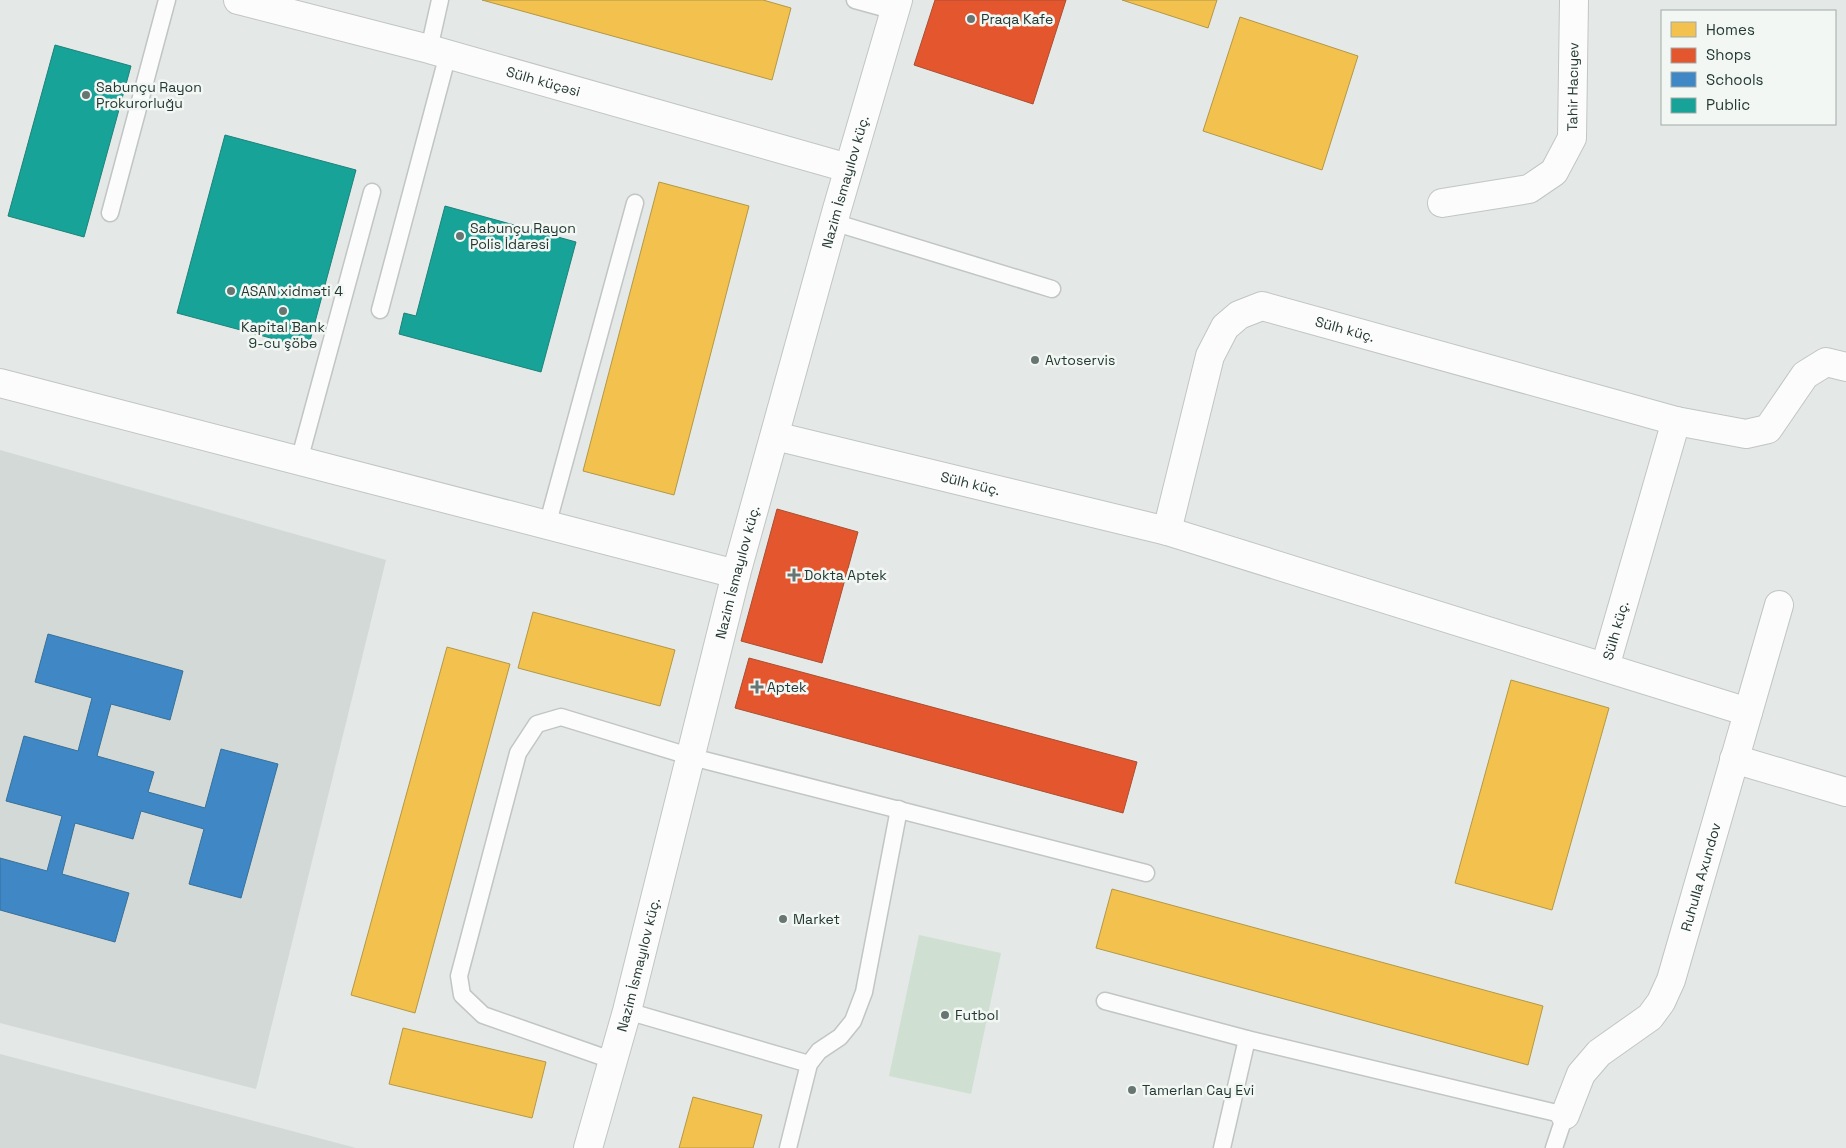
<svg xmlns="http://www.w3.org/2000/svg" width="1846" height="1148" font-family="'Space Grotesk',sans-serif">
<rect width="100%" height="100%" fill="#e4e8e6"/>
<!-- built -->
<g fill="#d2d9d6">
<path d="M 0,450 L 386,560 L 256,1089 L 0,1023 Z"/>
<path d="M 0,1054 L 356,1148 L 0,1148 Z"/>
</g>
<!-- green -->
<path fill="#cfe0d3" d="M 919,935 L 1001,953 L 971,1094 L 889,1076 Z"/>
<!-- homes -->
<g fill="#f2c14e" stroke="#b49846">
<path d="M 482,0 L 763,0 L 791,8 L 772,80 Z"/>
<path d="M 1122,0 L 1217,0 L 1208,28 Z"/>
<path d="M 1240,17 L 1358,56 L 1322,170 L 1203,131 Z"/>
<path d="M 659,182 L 749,206 L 674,495 L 583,471 Z"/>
<path d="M 533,612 L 675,650 L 660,706 L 518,668 Z"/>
<path d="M 447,647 L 510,664 L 415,1013 L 351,995 Z"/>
<path d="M 1511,680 L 1609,708 L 1552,910 L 1455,883 Z"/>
<path d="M 1112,889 L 1543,1006 L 1528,1065 L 1096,948 Z"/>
<path d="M 403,1028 L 546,1062 L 532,1118 L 389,1084 Z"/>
<path d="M 693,1097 L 762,1115 L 753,1148 L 679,1148 Z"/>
</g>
<!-- shops -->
<g fill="#e4572e" stroke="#aa4e30">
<path d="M 935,0 L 1066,0 L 1033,104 L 914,65 Z"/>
<path d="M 777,509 L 858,532 L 822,663 L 741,641 Z"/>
<path d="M 749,658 L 1137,762 L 1123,813 L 735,708 Z"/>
</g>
<!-- schools -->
<path fill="#3f88c5" stroke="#377099" d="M 48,634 L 183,671 L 170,720 L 111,704 L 97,756 L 154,772 L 148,792 L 205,808 L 221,749 L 278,764 L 241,898 L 189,884 L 204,829 L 141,811 L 133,839 L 75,823 L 62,874 L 129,893 L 115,942 L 0,910 L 0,858 L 47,871 L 62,816 L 6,801 L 24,736 L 78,751 L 92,698 L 35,682 Z"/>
<!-- public -->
<g fill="#17a398" stroke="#1b837a">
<path d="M 55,45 L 131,66 L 84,237 L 8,216 Z"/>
<path d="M 225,135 L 356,170 L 308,348 L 177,313 Z"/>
<path d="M 445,206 L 576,242 L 541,372 L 399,334 L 404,313 L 416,316 Z"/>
</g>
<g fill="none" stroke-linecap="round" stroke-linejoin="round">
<defs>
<g id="service">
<path d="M 855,0 L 895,11"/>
<path d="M 429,49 L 440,0"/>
<path d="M 110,213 L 167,0"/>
<path d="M 833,222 L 1052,289"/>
<path d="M 380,310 L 448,54"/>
<path d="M 299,461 L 372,192"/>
<path d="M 547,526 L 635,203"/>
<path d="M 1105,1001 L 1247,1039 L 1565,1115 L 1554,1148"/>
<path d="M 627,1011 L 809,1064"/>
<path d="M 614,1061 L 483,1015 L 462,995 L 459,976 L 518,753 L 537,724 L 561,717 L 692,757 L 1146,873"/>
<path d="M 788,1148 L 809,1064 L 819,1051 L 840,1037 L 853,1021 L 864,992 L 899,809"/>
<path d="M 1222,1148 L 1247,1039"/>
</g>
<g id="minor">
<path id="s1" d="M 1442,203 L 1529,189 L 1554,172 L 1572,138 L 1574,0"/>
<path d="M 0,383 L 736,574"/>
<path id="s2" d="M 775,436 L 1167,531 L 1748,712"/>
<path id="s3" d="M 1167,531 L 1210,356 L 1225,327 L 1239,315 L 1262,306 L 1676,421 L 1746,434 L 1768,429 L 1805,375 L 1826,362 L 1846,367"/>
<path id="s4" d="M 1605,667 L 1676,421"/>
<path d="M 1734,759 L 1846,792"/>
<path id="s5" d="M 1565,1115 L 1581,1074 L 1599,1053 L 1650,1017 L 1661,1002 L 1671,980 L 1779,605"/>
</g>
<g id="tertiary">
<path id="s6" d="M 238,0 L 429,49 L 848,168"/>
<path id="s7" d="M 588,1148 L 627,1011 L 736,574 L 837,209 L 898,0"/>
</g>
</defs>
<!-- service casing -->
<use href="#service" stroke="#c1c5c3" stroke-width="19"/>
<!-- minor casing -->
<use href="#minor" stroke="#c1c5c3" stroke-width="30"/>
<!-- tertiary casing -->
<use href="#tertiary" stroke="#c1c5c3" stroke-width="30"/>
<!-- service -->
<use href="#service" stroke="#fbfcfb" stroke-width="16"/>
<!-- minor -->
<use href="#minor" stroke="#fbfcfb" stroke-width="28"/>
<!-- tertiary -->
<use href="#tertiary" stroke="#fbfcfb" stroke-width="28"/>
</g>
<!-- markers -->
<g fill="#677672" stroke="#f2f7f4" stroke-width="2">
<circle cx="971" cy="19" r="5"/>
<circle cx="86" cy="95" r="5"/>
<circle cx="460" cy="236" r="5"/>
<circle cx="231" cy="291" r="5"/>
<circle cx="283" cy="311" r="5"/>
<circle cx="1035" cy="360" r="5"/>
<path d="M791.5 567.5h5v5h5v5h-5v5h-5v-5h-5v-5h5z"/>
<path d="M754.5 679.5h5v5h5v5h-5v5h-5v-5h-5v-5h5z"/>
<circle cx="783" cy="919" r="5"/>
<circle cx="945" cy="1015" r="5"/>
<circle cx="1132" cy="1090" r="5"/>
</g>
<g text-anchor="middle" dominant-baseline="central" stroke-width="5" stroke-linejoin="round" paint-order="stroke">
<!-- poi labels -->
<g font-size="14" fill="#243933" stroke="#f2f7f4" text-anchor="start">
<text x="981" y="19">Praqa Kafe</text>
<text x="96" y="87">Sabunçu Rayon<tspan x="96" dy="16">Prokurorluğu</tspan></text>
<text x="470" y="228">Sabunçu Rayon<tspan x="470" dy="16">Polis İdarəsi</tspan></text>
<text x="241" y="291">ASAN xidməti 4</text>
<text x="283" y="327" text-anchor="middle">Kapital Bank<tspan x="283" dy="16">9-cu şöbə</tspan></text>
<text x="1045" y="360">Avtoservis</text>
<text x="804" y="575">Dokta Aptek</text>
<text x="767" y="687">Aptek</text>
<text x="793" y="919">Market</text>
<text x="955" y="1015">Futbol</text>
<text x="1142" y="1090">Tamerlan Cay Evi</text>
</g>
<!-- street labels -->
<g font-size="14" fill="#243933" stroke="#f2f7f4">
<text stroke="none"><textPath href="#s6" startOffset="316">Sülh küçəsi</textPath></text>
<text stroke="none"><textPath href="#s1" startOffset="208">Tahir Hacıyev</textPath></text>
<text stroke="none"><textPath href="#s7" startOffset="1000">Nazim İsmayılov küç.</textPath></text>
<text stroke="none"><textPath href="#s3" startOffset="342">Sülh küç.</textPath></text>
<text stroke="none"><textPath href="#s2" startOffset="201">Sülh küç.</textPath></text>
<text stroke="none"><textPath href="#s7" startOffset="595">Nazim İsmayılov küç.</textPath></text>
<text stroke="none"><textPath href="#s4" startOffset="38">Sülh küç.</textPath></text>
<text stroke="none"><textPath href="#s5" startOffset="284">Ruhulla Axundov</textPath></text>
<text stroke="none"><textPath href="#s7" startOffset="190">Nazim İsmayılov küç.</textPath></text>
</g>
</g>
<!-- legend -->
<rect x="1661" y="10" width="175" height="115" fill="#f2f7f4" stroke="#a0aba7"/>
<rect x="1671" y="22" width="25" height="15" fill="#f2c14e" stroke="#a0aba7"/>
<text x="1706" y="35" font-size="15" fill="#243933">Homes</text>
<rect x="1671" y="48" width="25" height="15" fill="#e4572e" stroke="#a0aba7"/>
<text x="1706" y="60" font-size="15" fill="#243933">Shops</text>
<rect x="1671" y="72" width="25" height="15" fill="#3f88c5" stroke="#a0aba7"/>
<text x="1706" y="85" font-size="15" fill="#243933">Schools</text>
<rect x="1671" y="98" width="25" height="15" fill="#17a398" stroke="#a0aba7"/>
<text x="1706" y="110" font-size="15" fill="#243933">Public</text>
</svg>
